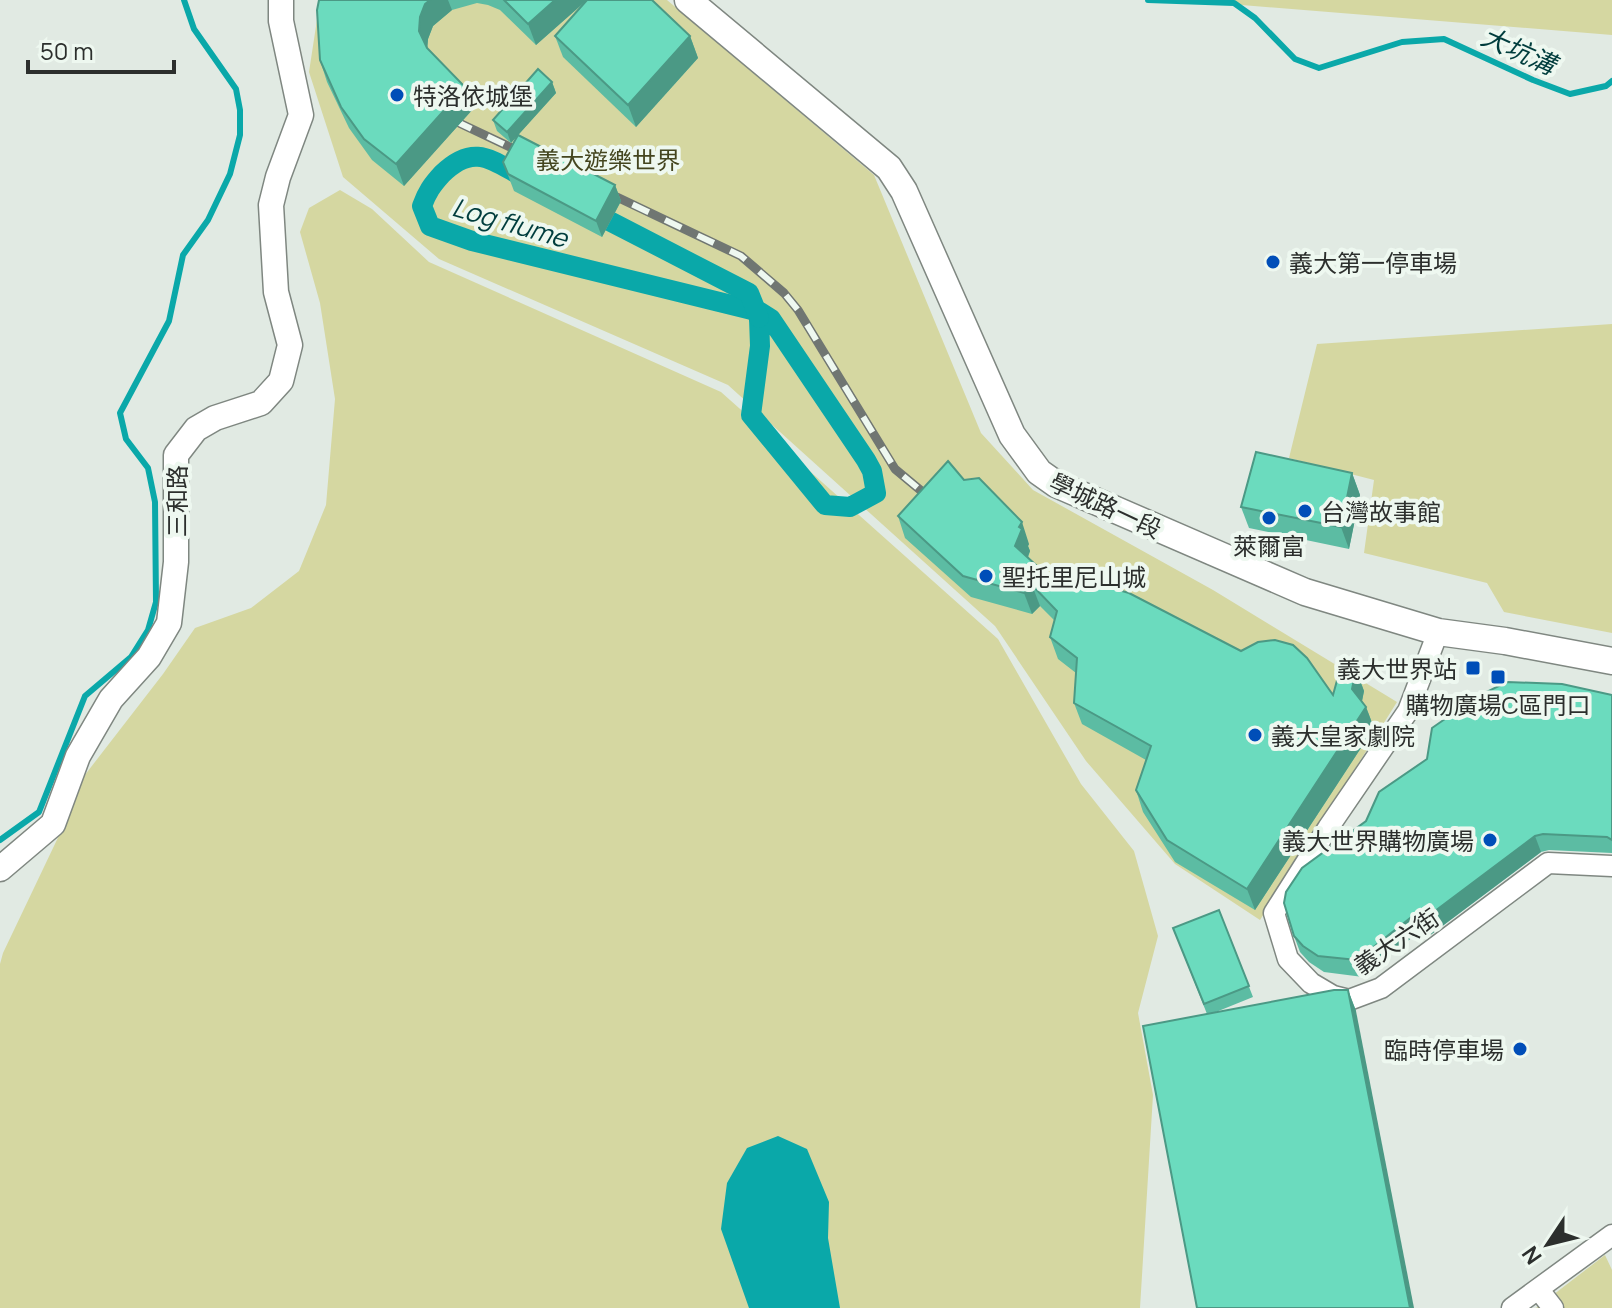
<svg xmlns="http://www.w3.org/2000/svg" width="1612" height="1308" font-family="Manrope,'Noto Sans TC',sans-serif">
<rect width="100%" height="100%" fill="#e1eae3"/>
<!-- green -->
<g fill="#d5d7a1">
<path d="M 320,0 L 667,0 L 874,175 L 981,433 L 1033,490 L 1213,590 L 1397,702 L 1260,920 L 1175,864 L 1086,761 L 995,626 L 728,385 L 439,259 L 343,177 L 309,72 Z"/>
<path d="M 1203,0 L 1612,0 L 1612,35 L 1205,2 Z"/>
<path d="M 340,190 L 372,209 L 429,262 L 721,392 L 998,639 L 1081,784 L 1134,851 L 1158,936 L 1138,1013 L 1153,1095 L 1140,1308 L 0,1308 L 0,964 L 3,953 L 64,825 L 81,780 L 163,674 L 195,628 L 251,608 L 299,571 L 326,505 L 335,399 L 320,303 L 300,232 L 309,208 Z"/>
<path d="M 1612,324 L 1612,633 L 1504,612 L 1487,583 L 1364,553 L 1374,480 L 1289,458 L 1317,344 Z"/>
<path d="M 1605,1255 L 1612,1270 L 1612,1308 L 1536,1308 Z"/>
</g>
<!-- water -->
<path fill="#0aa8a9" d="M 778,1136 L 807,1149 L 829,1202 L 828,1238 L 840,1308 L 749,1308 L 721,1229 L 727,1183 L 747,1148 Z"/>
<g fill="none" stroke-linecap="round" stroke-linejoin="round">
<!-- stream -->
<g stroke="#0aa8a9" stroke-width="6">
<path d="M 1148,0 L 1234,3 L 1255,18 L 1295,59 L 1319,68 L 1402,42 L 1444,39 L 1533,80 L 1570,94 L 1606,86 L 1612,81"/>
<path d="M 0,840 L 39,812 L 85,696 L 131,657 L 148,630 L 156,602 L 155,502 L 148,468 L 126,439 L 120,413 L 169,321 L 183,255 L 208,220 L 230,174 L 240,135 L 240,110 L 236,89 L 194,29 L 184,0"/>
</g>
<!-- canal -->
<g stroke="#0aa8a9" stroke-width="20">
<path d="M 527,179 C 492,161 475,142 442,174 C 432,185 427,192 422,206 L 430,226 L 472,241 L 760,312 L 771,319 L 866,460 L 872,471 L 876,493 L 850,507 L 825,505 L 751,415 L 760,346 L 759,318"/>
<path d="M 588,210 L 749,293 L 759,318"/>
</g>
<defs>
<g id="minor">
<path d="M 1438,632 L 1408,711 L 1328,828 L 1274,913 L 1288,959 L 1311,983 L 1333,996 L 1349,1000 L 1381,988 L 1548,863 L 1612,866"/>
<path d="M 1539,1290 L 1553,1308"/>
<path d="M 1512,1308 L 1612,1235"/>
</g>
<path id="tertiary" d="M 0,869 L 53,824 L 78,756 L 111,699 L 149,657 L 169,623 L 176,562 L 176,455 L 196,429 L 215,418 L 261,403 L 281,381 L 290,345 L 276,292 L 271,205 L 278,177 L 301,115 L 281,21 L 281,0"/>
<path id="secondary" d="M 688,0 L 889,168 L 904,191 L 1012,435 L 1039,472 L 1056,484 L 1305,592 L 1438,632 L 1505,641 L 1612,661"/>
</defs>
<!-- minor casing -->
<use href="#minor" stroke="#7f8781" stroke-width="23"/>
<!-- tertiary casing -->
<use href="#tertiary" stroke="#7f8781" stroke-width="27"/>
<!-- secondary casing -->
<use href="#secondary" stroke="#7f8781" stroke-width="29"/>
<!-- minor -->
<use href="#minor" stroke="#fff" stroke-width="20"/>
<!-- tertiary -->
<use href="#tertiary" stroke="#fff" stroke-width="24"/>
<!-- secondary -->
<use href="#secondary" stroke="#fff" stroke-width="26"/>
<defs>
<g id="rail">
<path d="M 455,121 L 531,157"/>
<path d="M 600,189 L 741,256 L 784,293 L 798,310 L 895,469 L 937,504"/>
</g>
</defs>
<!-- rail casing -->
<use href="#rail" stroke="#707672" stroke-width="9"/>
<!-- rail -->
<use href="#rail" stroke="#eef8f0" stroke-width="6" stroke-dasharray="18" stroke-linecap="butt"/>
</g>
<!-- wall -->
<g fill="#5cbca3">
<path d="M 319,0 L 587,0 L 536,45 L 500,10 L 488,5 L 477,3 L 452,10 L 433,26 L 428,39 L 427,48 L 473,109 L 404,186 L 372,160 L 349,128 L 327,82 L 320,60 Z"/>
<path d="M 555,36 L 690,36 L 698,58 L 636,127 L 563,57 Z"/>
<path d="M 552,82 L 556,93 L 518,135 L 615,185 L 621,201 L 602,237 L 514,191 L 503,162 L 516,137 L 511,143 L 497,131 L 493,120 Z"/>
<path d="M 1352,473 L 1360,495 L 1349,549 L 1249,528 L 1241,507 Z"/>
<path d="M 898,516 L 1029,544 L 1028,546 L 1030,551 L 1028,558 L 1047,575 L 1075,576 L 1098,584 L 1333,695 L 1356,670 L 1364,691 L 1362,701 L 1366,707 L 1374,728 L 1255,910 L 1175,862 L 1143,812 L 1136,790 L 1146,760 L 1082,724 L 1074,703 L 1076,673 L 1058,659 L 1050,637 L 1055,621 L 1040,606 L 1032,614 L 971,597 L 905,538 Z"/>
<path d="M 1612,695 L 1612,853 L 1549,850 L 1541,852 L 1425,939 L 1420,931 L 1363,977 L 1324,972 L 1309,962 L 1300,952 L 1294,936 Z"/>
<path d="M 1219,910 L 1253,997 L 1211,1014 L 1348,990 L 1356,1011 L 1207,1014 L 1173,928 Z"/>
</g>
<!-- shaded-wall -->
<g fill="#4b9985">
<path d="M 430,0 L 448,0 L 452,10 L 433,26 L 428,39 L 427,52 L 419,31 L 420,17 L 425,4 Z"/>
<path d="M 555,0 L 587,0 L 536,45 L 528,24 Z"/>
<path d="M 690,36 L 698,58 L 636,127 L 628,105 Z"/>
<path d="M 552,82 L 556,93 L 511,143 L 507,132 Z"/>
<path d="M 465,87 L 473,109 L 404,186 L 396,164 Z"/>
<path d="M 615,185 L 621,201 L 602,237 L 596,221 Z"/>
<path d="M 1352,473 L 1360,495 L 1349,549 L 1341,527 Z"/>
<path d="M 1022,522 L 1029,544 L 1028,546 L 1030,551 L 1023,568 L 1015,546 L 1019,527 Z"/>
<path d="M 1032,585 L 1040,606 L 1032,614 L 1024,593 Z"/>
<path d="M 1356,670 L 1364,691 L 1360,711 L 1352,689 Z"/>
<path d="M 1366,707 L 1374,728 L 1255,910 L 1247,889 Z"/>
<path d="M 1535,836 L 1541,852 L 1425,939 L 1419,923 Z"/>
<path d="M 1414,915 L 1420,931 L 1363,977 L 1357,960 Z"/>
<path d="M 1348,990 L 1356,1011 L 1414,1308 L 1410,1308 Z"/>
</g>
<!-- building -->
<g fill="#6bdbbe" stroke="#4b9985" stroke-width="2">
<path d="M 319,0 L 430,0 L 425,4 L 420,17 L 419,31 L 427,48 L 465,87 L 396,164 L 364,139 L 341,107 L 320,60 L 317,10 Z"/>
<path d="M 504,0 L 555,0 L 528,24 Z"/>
<path d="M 587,0 L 652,0 L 690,36 L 628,105 L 555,36 Z"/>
<path d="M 538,69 L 552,82 L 507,132 L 493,120 Z"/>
<path d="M 518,135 L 615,185 L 596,221 L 508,174 L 503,162 Z"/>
<path d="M 1256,452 L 1352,473 L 1341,527 L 1241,507 Z"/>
<path d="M 948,461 L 964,480 L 979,478 L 1022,522 L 1019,527 L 1022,529 L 1015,546 L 1047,575 L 1065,567 L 1075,576 L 1080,570 L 1098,584 L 1129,593 L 1241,651 L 1258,642 L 1275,640 L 1293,645 L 1307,658 L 1333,695 L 1341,666 L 1356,670 L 1352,689 L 1366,707 L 1247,889 L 1167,840 L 1136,790 L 1151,746 L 1074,703 L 1077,658 L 1050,637 L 1057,611 L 1032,585 L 1024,593 L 963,576 L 898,516 Z"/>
<path d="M 1507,682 L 1562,684 L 1612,695 L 1612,840 L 1607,837 L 1543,834 L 1535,836 L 1419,923 L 1414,915 L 1357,960 L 1318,956 L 1303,946 L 1294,936 L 1284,903 L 1286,892 L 1302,868 L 1366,821 L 1379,792 L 1427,759 L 1432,728 L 1478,696 Z"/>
<path d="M 1219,910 L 1249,986 L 1204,1004 L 1173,928 Z"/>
<path d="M 1334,990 L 1348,990 L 1410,1308 L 1197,1308 L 1143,1026 Z"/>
</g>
<!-- markers -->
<g fill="#004eb8" stroke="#eef8f0" stroke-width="3">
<circle cx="397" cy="95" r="8"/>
<circle cx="1273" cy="262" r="8"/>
<circle cx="1305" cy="511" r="8"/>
<circle cx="1269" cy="518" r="8"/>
<circle cx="986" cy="576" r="8"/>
<rect x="1465" y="660" width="16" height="16" rx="4"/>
<rect x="1490" y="669" width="16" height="16" rx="4"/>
<circle cx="1255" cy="735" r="8"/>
<circle cx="1490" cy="840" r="8"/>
<circle cx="1520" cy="1049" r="8"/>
</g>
<g text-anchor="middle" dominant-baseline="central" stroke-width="8" stroke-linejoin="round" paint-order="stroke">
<!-- poi labels -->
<g font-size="24" fill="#2c2f2d" stroke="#eef8f0" text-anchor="start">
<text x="413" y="95">特洛依城堡</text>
<text x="1289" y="262">義大第一停車場</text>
<text x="1321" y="511">台灣故事館</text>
<text x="1269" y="545" text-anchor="middle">萊爾富</text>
<text x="1002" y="576">聖托里尼山城</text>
<text x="1457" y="668" text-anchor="end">義大世界站</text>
<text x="1498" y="704" text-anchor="middle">購物廣場C區門口</text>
<text x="1271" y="735">義大皇家劇院</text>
<text x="1474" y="840" text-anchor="end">義大世界購物廣場</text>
<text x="1504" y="1049" text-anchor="end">臨時停車場</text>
</g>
<!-- park labels -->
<g font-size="24" fill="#44451f" stroke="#eef8f0">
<text x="608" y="159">義大遊樂世界</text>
</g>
<!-- street labels -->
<g font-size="24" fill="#2c2f2d" stroke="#eef8f0">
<text transform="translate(176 501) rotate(-90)">三和路</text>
<text transform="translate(1106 505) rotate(25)">學城路一段</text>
<text transform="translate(1396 941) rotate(-34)">義大六街</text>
</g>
<!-- water labels -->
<g font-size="26" font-style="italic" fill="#003d3d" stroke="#eef8f0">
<text transform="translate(1519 50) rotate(24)">大坑溝</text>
<text transform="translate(510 222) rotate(16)">Log flume</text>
</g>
</g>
<!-- north arrow -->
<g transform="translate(1548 1244) rotate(235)" stroke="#eef8f0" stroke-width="6" paint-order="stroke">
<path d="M0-6L14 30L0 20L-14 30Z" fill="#2c2f2d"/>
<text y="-12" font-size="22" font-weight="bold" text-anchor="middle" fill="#2c2f2d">N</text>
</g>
<!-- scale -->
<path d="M28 60v12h146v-12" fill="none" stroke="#2c2f2d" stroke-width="4"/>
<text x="40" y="60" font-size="24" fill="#2c2f2d" stroke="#eef8f0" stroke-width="6" paint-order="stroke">50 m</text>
</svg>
